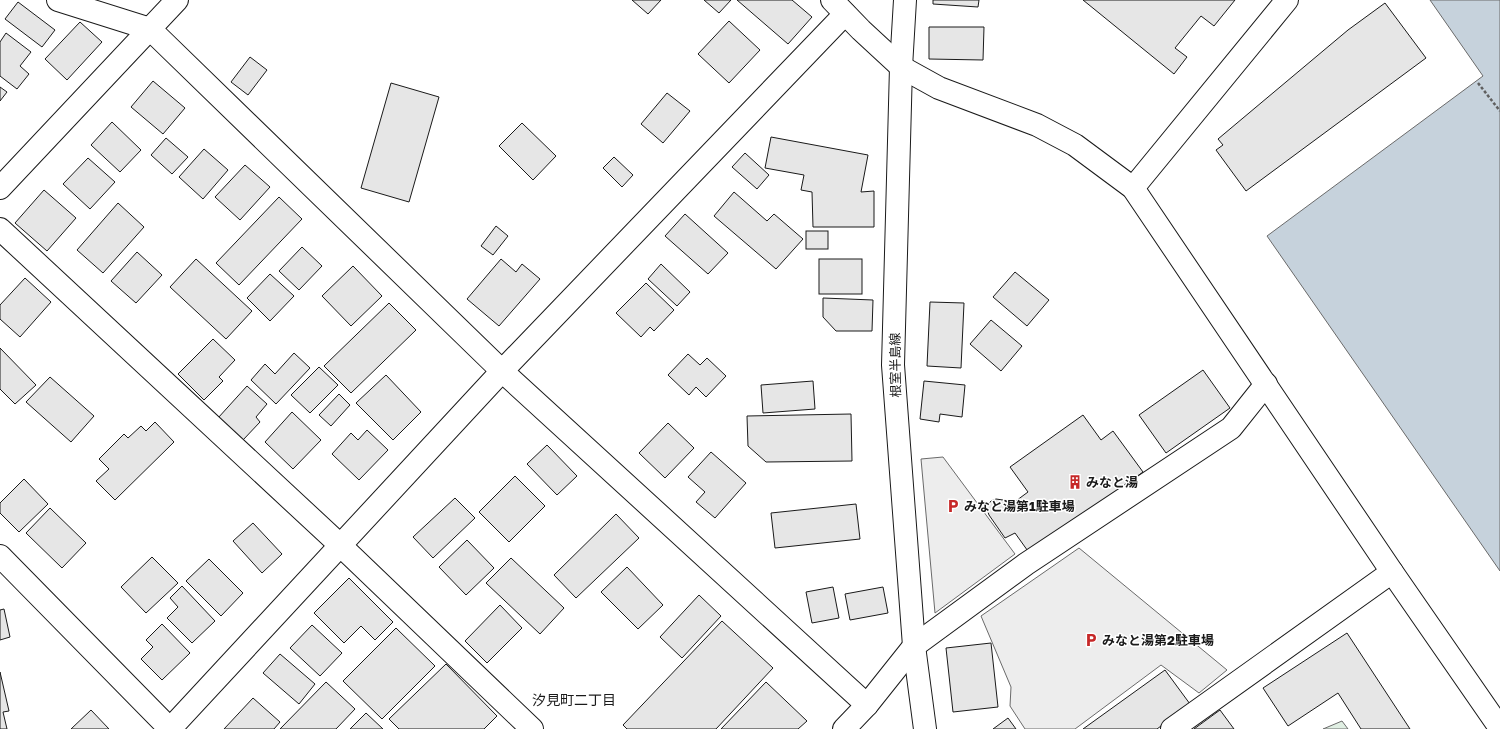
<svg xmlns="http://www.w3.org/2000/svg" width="1500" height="729" font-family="'Golos Text','Noto Sans JP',sans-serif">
<rect width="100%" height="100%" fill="#fff"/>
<!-- green -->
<path fill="#e0efe3" stroke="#6a6a6a" d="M 1342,721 L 1348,729 L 1323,729 Z"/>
<!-- parking -->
<g fill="#ededed" stroke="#6a6a6a">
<path d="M 943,457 L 1015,554 L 935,613 L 921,459 Z"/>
<path d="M 1079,548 L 1227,670 L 1199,693 L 1161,665 L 1075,729 L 1025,729 L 1010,706 L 1011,687 L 981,616 Z"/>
</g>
<!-- water -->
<path fill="#c6d2dc" stroke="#6a6a6a" d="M 1430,0 L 1500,0 L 1500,571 L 1267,236 L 1483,76 Z"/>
<!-- building -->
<g fill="#e6e6e6" stroke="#1a1a1a">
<path d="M 632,0 L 661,0 L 648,14 Z"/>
<path d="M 704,0 L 731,0 L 719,13 Z"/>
<path d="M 737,0 L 792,0 L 812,17 L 788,44 Z"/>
<path d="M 933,0 L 979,0 L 978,7 L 933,4 Z"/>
<path d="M 1083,0 L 1235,0 L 1214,26 L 1201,16 L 1175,48 L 1187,57 L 1174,74 Z"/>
<path d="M 18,2 L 55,30 L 42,47 L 5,19 Z"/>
<path d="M 1385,3 L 1426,58 L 1246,191 L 1216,150 L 1223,145 L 1218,139 L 1348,30 Z"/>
<path d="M 729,21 L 760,50 L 729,83 L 698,54 Z"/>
<path d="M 80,22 L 102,42 L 67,80 L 45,59 Z"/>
<path d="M 929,27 L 984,27 L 983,60 L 929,59 Z"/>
<path d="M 6,33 L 31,52 L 20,66 L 29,74 L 17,89 L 0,76 L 0,42 Z"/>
<path d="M 250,57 L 267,70 L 248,95 L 231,82 Z"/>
<path d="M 153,81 L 185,108 L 163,134 L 131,107 Z"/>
<path d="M 391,83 L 439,97 L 409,202 L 361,188 Z"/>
<path d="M 0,87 L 7,92 L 0,101 Z"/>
<path d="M 667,93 L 690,111 L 663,143 L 641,124 Z"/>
<path d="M 112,122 L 141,150 L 120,172 L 91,145 Z"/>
<path d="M 522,123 L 556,156 L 533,180 L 499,146 Z"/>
<path d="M 771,137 L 868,155 L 861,192 L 874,191 L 874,227 L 813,227 L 812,192 L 801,190 L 804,175 L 765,168 Z"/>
<path d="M 166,138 L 188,157 L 172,174 L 151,155 Z"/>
<path d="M 204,149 L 228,170 L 203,199 L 179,177 Z"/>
<path d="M 745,153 L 769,175 L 757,189 L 732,167 Z"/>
<path d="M 614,157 L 633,175 L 622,187 L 603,168 Z"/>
<path d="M 88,158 L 115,182 L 90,209 L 63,184 Z"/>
<path d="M 245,165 L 270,187 L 240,220 L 215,197 Z"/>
<path d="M 44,190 L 76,218 L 47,251 L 15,223 Z"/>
<path d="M 734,192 L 767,221 L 774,214 L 803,239 L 776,269 L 714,216 Z"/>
<path d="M 279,197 L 302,219 L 239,285 L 216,263 Z"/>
<path d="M 118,203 L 144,227 L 103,273 L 77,250 Z"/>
<path d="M 685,214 L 728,253 L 708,274 L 665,236 Z"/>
<path d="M 496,226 L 508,236 L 493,255 L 481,246 Z"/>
<rect x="806" y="231" width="22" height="18"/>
<path d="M 302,247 L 322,266 L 299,290 L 279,271 Z"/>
<path d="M 137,252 L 162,275 L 136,303 L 111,281 Z"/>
<path d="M 196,259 L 252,311 L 226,339 L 170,287 Z"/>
<path d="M 501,259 L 516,272 L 522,264 L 540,279 L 499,326 L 467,299 Z"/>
<rect x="819" y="259" width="43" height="35"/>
<path d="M 661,264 L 690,292 L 677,306 L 648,279 Z"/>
<path d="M 353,266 L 382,296 L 351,326 L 322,296 Z"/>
<path d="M 1015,272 L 1049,300 L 1027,326 L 993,297 Z"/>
<path d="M 270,274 L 294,296 L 270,321 L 247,298 Z"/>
<path d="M 25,278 L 51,302 L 20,337 L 0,319 L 0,305 Z"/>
<path d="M 646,283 L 674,310 L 654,331 L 650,327 L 641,337 L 616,313 Z"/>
<path d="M 823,298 L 873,300 L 872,331 L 836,331 L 823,317 Z"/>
<path d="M 930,302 L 964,303 L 961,368 L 927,366 Z"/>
<path d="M 389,303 L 416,330 L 351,393 L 324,366 Z"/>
<path d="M 991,320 L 1022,346 L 1001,371 L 970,344 Z"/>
<path d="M 213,339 L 235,360 L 219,377 L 223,381 L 204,400 L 178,374 Z"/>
<path d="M 0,348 L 36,385 L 15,404 L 0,389 Z"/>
<path d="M 294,353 L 310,368 L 276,404 L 251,380 L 265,364 L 275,374 Z"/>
<path d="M 688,354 L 700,365 L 707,358 L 726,376 L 706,397 L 696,387 L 689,395 L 668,375 Z"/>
<path d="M 319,367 L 338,385 L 310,413 L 291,395 Z"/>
<path d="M 1203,370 L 1230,408 L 1166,453 L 1139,415 Z"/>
<path d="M 386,375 L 421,412 L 393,440 L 356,403 Z"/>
<path d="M 50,377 L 94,416 L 71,442 L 26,402 Z"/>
<path d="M 813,381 L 815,409 L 763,413 L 761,385 Z"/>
<path d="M 924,381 L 965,385 L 962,417 L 940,414 L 939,422 L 920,419 Z"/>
<path d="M 247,386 L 267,404 L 256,417 L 260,422 L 243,440 L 218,418 Z"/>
<path d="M 339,394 L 350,405 L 331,426 L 319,415 Z"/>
<path d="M 292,412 L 321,440 L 293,469 L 265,442 Z"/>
<path d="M 851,414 L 852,461 L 766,462 L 748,446 L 747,416 Z"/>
<path d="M 1083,415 L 1101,440 L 1113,431 L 1143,472 L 1030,554 L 1015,533 L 1005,538 L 989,515 L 986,507 L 991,501 L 996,499 L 1003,500 L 1009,506 L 1028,492 L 1010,467 Z"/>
<path d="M 155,422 L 174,442 L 115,500 L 96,481 L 109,469 L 99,459 L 124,434 L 128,438 L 141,426 L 146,431 Z"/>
<path d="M 668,423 L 694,448 L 665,478 L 639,453 Z"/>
<path d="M 367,430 L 388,450 L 359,480 L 332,454 L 351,433 L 358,440 Z"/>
<path d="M 547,445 L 577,476 L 557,495 L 527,464 Z"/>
<path d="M 711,452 L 746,483 L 715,518 L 696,502 L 705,492 L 688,477 Z"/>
<path d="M 515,476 L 545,506 L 509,542 L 479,512 Z"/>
<path d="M 24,479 L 48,504 L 19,532 L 0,513 L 0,503 Z"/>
<path d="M 455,498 L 475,518 L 433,558 L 413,537 Z"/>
<path d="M 856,504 L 860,539 L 775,548 L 771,513 Z"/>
<path d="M 50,508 L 86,543 L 62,568 L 26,533 Z"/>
<path d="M 616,514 L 639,538 L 576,598 L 554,575 Z"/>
<path d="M 253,523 L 282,554 L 262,573 L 233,541 Z"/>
<path d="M 467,540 L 494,568 L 466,595 L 439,567 Z"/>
<path d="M 152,557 L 178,583 L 146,613 L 121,587 Z"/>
<path d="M 511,558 L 564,608 L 540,634 L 486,583 Z"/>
<path d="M 209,559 L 243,593 L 221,616 L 186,581 Z"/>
<path d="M 627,567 L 663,605 L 638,629 L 601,592 Z"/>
<path d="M 349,578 L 393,622 L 375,640 L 361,626 L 344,643 L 314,613 Z"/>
<path d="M 182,586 L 215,621 L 192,643 L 167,618 L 178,607 L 170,598 Z"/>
<path d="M 833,587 L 839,618 L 812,623 L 806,592 Z"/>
<path d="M 883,587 L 888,613 L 850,620 L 845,594 Z"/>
<path d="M 699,595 L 721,616 L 682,658 L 660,637 Z"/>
<path d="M 500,605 L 522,628 L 487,663 L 465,641 Z"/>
<path d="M 4,609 L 10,637 L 0,640 L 0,610 Z"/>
<path d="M 722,621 L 773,668 L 716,729 L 627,729 L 623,725 Z"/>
<path d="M 162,624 L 190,653 L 162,680 L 141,659 L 153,647 L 146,640 Z"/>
<path d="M 312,625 L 342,653 L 320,676 L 290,648 Z"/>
<path d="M 396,628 L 435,666 L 382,719 L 343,681 Z"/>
<path d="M 1347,633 L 1410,729 L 1361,729 L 1338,693 L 1288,726 L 1263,688 Z"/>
<path d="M 991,643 L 998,707 L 953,712 L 946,648 Z"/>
<path d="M 280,654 L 315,684 L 299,704 L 263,673 Z"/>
<path d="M 446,664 L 497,716 L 484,729 L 399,729 L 389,719 Z"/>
<path d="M 1165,670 L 1190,704 L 1157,729 L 1083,729 Z"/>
<path d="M 0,672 L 9,711 L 3,712 L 7,729 L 0,729 Z"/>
<path d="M 326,682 L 355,709 L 336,729 L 280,729 Z"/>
<path d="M 766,682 L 807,721 L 798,729 L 721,729 Z"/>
<path d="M 253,698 L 280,722 L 274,729 L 224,729 Z"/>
<path d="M 91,710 L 109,729 L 71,729 Z"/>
<path d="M 1220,710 L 1234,729 L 1194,729 Z"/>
<path d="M 366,713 L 383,729 L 350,729 Z"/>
<path d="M 1008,718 L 1016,729 L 993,729 Z"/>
</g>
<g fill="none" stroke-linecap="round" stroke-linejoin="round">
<defs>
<g id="minor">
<path d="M 58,0 L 150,29 L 502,371 L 867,705"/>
<path d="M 832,0 L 861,30 L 901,67 L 939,88 L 1037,125 L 1075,145 L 1133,188 L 1392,572 L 1500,728"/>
<path d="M 0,188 L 177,0"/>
<path d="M 1133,188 L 1287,0"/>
<path d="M 0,229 L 340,545 L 532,729"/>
<path d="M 0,556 L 170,729"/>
<path d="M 170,729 L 502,371 L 845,14"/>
<path d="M 844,729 L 867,705 L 914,646 L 1026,564 L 1231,428 L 1266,384"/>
<path d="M 1172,729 L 1392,572"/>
</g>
<path id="major" d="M 905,0 L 901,67 L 893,365 L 914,646 L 925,729"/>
</defs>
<!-- minor casing -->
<use href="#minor" stroke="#1a1a1a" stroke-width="24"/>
<!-- major casing -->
<use href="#major" stroke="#1a1a1a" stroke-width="24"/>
<!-- path -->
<path stroke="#5f5f5f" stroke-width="2.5" stroke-dasharray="3 2" stroke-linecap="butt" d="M 1478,83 L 1500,111"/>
<!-- minor -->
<use href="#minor" stroke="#fff" stroke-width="22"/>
<!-- major -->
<use href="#major" stroke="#fff" stroke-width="22"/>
</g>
<!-- icons -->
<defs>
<symbol id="building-bare" viewBox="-9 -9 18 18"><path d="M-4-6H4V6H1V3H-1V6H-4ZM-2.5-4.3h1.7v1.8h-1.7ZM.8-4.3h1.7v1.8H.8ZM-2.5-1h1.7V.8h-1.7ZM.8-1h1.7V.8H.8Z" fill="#c62828" stroke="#fff" stroke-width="2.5" paint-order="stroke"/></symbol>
<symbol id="parking-bare" viewBox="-9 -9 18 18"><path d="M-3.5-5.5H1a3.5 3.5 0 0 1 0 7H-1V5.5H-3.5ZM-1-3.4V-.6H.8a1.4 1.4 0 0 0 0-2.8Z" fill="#c62828" stroke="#fff" stroke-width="2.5" paint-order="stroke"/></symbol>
</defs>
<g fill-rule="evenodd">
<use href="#building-bare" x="1065" y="472" width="20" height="20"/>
<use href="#parking-bare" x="943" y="496" width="20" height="20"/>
<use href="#parking-bare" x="1081" y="630" width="20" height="20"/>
</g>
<g text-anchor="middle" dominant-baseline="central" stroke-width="3" stroke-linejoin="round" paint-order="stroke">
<!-- street labels -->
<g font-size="13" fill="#1a1a1a" stroke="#fff">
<text transform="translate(895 365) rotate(-91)">根室半島線</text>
</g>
<!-- poi labels -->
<g font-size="13" font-weight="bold" fill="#1a1a1a" stroke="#fff" text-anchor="start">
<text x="1086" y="482">みなと湯</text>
<text x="964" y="506">みなと湯第1駐車場</text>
<text x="1102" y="640">みなと湯第2駐車場</text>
</g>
<!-- neighbourhood labels -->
<g font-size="14" fill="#1a1a1a" stroke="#fff">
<text x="574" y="699">汐見町二丁目</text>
</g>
</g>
</svg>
